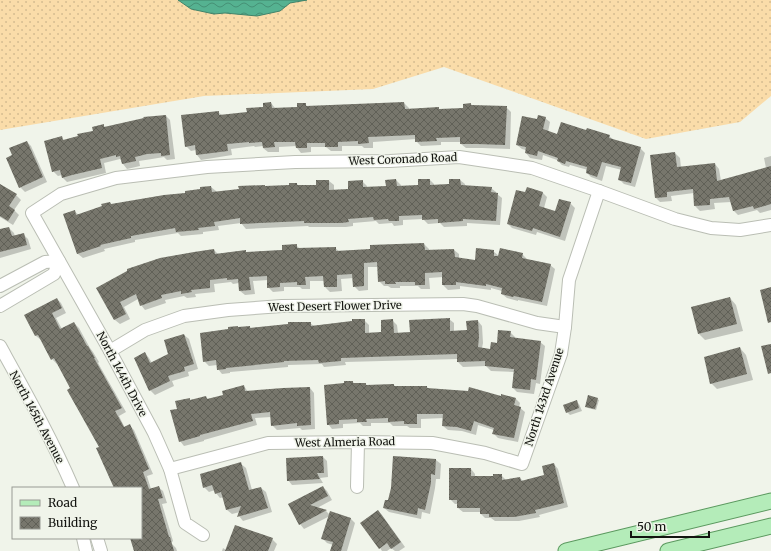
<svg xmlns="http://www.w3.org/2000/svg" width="771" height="551" font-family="Merriweather,serif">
<defs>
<pattern id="grass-dots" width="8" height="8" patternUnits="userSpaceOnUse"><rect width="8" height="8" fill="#fadca9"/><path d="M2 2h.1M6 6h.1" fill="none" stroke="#d5bc90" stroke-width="1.8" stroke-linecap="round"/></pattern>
<pattern id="water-waves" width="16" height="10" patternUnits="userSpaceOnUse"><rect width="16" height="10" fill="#55b291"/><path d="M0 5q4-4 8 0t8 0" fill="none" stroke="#459075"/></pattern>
<pattern id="building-cross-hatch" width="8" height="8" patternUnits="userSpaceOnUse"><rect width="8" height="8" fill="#77766c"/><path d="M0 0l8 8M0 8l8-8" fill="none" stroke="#606057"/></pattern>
</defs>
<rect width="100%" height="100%" fill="#f0f4ea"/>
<!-- grass -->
<path fill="url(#grass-dots)" d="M 0,0 L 771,0 L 771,96 L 740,122 L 646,139 L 444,67 L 373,89 L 204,96 L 0,130 Z"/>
<!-- water -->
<path fill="url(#water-waves)" stroke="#41836a" d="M 178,0 L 307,0 L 290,3 L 280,11 L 257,16 L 225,13 L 214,14 L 191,9 Z"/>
<!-- shadow -->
<g fill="#0003">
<path d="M 271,103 L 275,108 L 298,108 L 305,104 L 308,107 L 404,103 L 409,108 L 409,110 L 464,109 L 464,105 L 471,104 L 473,106 L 506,107 L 511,112 L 510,149 L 482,148 L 466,148 L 461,144 L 461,142 L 441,142 L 441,145 L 421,146 L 416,141 L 416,139 L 373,142 L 373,148 L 364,148 L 362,146 L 342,146 L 342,151 L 331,151 L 326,147 L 311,147 L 311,152 L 301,153 L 297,148 L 297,146 L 279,147 L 279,152 L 268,152 L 263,148 L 263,146 L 255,147 L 254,146 L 231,149 L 232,155 L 201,160 L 197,155 L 196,150 L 191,151 L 186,146 L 218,112 L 223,116 L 248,113 L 264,108 Z"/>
<path d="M 166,116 L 170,120 L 175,159 L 167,160 L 164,157 L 152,159 L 139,161 L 140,166 L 127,169 L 123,164 L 122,162 L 120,159 L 104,163 L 106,173 L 67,182 L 63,178 L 62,175 L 58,176 L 53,171 L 62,138 L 65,141 L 95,132 L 103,125 L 106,128 Z"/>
<path d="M 545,118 L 550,122 L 548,132 L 558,135 L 587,131 L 609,136 L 614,140 L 640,148 L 645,153 L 635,187 L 624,184 L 619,179 L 622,170 L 606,166 L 602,181 L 591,177 L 587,173 L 588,170 L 570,165 L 569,167 L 562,165 L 557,160 L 543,155 L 542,160 L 530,158 L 526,153 L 526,150 L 522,149 L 517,145 L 538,120 Z"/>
<path d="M 27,142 L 31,146 L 47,182 L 25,192 L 20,187 L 14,156 Z"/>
<path d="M 675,153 L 680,158 L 681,168 L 715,164 L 719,169 L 721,181 L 766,168 L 764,158 L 771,156 L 771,210 L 760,213 L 757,210 L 738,215 L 734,211 L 731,202 L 714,203 L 715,209 L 700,211 L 695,206 L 694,193 L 671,196 L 672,201 L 660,202 L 656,198 Z"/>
<path d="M 396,180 L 401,185 L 401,187 L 419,186 L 430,180 L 434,184 L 434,186 L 450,185 L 460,180 L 465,184 L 465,186 L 491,188 L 496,192 L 496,193 L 497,194 L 502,198 L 500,225 L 467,223 L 467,226 L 444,227 L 440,223 L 428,224 L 423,219 L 403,220 L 403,225 L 394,226 L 392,223 L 379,224 L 376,221 L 353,223 L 353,226 L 346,227 L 309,227 L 308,226 L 246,229 L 241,223 L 218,226 L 219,230 L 203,232 L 203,234 L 181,236 L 178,233 L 135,240 L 135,242 L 104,249 L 105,251 L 83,258 L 78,254 L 64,214 L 74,211 L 79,215 L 103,206 L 110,203 L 112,205 L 186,194 L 211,187 L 216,191 L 216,193 L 265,186 L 266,187 L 290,186 L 297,184 L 299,186 L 317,186 L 317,181 L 329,181 L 334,185 L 334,191 L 349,190 L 362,181 L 367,186 L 367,188 L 387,187 Z"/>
<path d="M 0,185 L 16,195 L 21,200 L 14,210 L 19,215 L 13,225 L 0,217 Z"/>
<path d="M 542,192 L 547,197 L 544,208 L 556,212 L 570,203 L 575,208 L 565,241 L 537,232 L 536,235 L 512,228 L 508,224 L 526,194 Z"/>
<path d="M 9,228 L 14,233 L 15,237 L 23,234 L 28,239 L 31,249 L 0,258 L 0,230 Z"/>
<path d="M 424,244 L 429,249 L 429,251 L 454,250 L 459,254 L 459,259 L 475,261 L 493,251 L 499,256 L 522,254 L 527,259 L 527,260 L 550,265 L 555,269 L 547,306 L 518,300 L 518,301 L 507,298 L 502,294 L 502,291 L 491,288 L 491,290 L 460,286 L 460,289 L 448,290 L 443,285 L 443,277 L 429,278 L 430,289 L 421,289 L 418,286 L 400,286 L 400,288 L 391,288 L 388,286 L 384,286 L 379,281 L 378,267 L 368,267 L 368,290 L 359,291 L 354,286 L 354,278 L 341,279 L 342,291 L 330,292 L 325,287 L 325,281 L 310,281 L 310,289 L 302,289 L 300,287 L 284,287 L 284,291 L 273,292 L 268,287 L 268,280 L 253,281 L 255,294 L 245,295 L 240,291 L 239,283 L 233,284 L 231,282 L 214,284 L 215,292 L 195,294 L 196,297 L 187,298 L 184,296 L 165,300 L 166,303 L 145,310 L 141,305 L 138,299 L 124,307 L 130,319 L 120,324 L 115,320 L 98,288 L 214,250 L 218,254 L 245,251 L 247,253 L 283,250 L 296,245 L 300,249 L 335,248 L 340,252 L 371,250 Z"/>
<path d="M 730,298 L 736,305 L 743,331 L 705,340 L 699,334 Z"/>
<path d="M 57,299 L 61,303 L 66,313 L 56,318 L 62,329 L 74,323 L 79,328 L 90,348 L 93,352 L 99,362 L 98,363 L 126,412 L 119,416 L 125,428 L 130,426 L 134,430 L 153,474 L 147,476 L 151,489 L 158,487 L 163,491 L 167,503 L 162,504 L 173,541 L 171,543 L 176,548 L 177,551 L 134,551 L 131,538 L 141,538 L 141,488 L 117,488 L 100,447 L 72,389 L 58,363 L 57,364 L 52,359 L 42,340 L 41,340 L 36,336 Z"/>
<path d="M 449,319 L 454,323 L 454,332 L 468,331 L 478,321 L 482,326 L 483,343 L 482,348 L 491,350 L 510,332 L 515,337 L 515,339 L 540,342 L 545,346 L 540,384 L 536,383 L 534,394 L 517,392 L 513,388 L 514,372 L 491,371 L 486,366 L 463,367 L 458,362 L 458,359 L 345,362 L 346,365 L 324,367 L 322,364 L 288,365 L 288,367 L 230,372 L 230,373 L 222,374 L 218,369 L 217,365 L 209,366 L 204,361 L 239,328 L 250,327 L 252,329 L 310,323 L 314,326 L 364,320 L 369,325 L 369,334 L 383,333 L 392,320 L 397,325 L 398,333 L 411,333 Z"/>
<path d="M 184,335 L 189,339 L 198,369 L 188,372 L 189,376 L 172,381 L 174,386 L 155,395 L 150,390 L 145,353 L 149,358 L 152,363 L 169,355 Z"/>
<path d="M 740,348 L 746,355 L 753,380 L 717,389 L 711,383 Z"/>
<path d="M 353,382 L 355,384 L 366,384 L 367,386 L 394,385 L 396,387 L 427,387 L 429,389 L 516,399 L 520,403 L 519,407 L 525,412 L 518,442 L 498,438 L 493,433 L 494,430 L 478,425 L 476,435 L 462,431 L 448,430 L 443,426 L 444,418 L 421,419 L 421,428 L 410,428 L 407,426 L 393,426 L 390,423 L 371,423 L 371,426 L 363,426 L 360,423 L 343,424 L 343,428 L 332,429 L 328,424 Z"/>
<path d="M 244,386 L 248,392 L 310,388 L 314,393 L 315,429 L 302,430 L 300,428 L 277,430 L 272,425 L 271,417 L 255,418 L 257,425 L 204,440 L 204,441 L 184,446 L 180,441 L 178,409 L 189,399 L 192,401 L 206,397 L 209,400 L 224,396 Z"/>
<path d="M 597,399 L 599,400 L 596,410 L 588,408 L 586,406 Z"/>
<path d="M 576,401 L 579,404 L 582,411 L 570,415 L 567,412 Z"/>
<path d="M 323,457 L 327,461 L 328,477 L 320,478 L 323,483 L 292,485 L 288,480 Z"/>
<path d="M 436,460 L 441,464 L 440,479 L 436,479 L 435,488 L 430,514 L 422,512 L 421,519 L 389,512 L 384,508 Z"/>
<path d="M 241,464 L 246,468 L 252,490 L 261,488 L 266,492 L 272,512 L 243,521 L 239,516 L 240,512 L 232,514 L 227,510 L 224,497 L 220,498 L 216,493 L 215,490 L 209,492 L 204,487 Z"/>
<path d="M 554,464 L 558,469 L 568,507 L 539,515 L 540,517 L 519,521 L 495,521 L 491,518 L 485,518 L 481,514 L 481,512 L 463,512 L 458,508 L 458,504 L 455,504 L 450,499 L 471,469 L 475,474 L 475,477 L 494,477 L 501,475 L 506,480 L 520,478 L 524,482 L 546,476 Z"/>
<path d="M 323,487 L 327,491 L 332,500 L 317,508 L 326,511 L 330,515 L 331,513 L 351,519 L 355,523 L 347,551 L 331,551 L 333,545 L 327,543 L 323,539 L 330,516 L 304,529 L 300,524 L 289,504 Z"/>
<path d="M 378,511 L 382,515 L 405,547 L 399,551 L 395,551 L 391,548 L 387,551 L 382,551 L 380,548 Z"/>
<path d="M 272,539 L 277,544 L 274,551 L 222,551 L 223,548 L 226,550 Z"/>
</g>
<!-- building -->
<g fill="url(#building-cross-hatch)">
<path d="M 271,102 L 272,108 L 297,107 L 297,103 L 306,103 L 306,106 L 404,102 L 405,109 L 439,107 L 439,109 L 463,108 L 463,104 L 471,103 L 471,105 L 507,106 L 505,145 L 477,144 L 460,144 L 460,137 L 436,138 L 437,141 L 415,142 L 415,135 L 368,137 L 369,143 L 358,144 L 358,141 L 338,142 L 338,147 L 325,147 L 325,143 L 307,143 L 307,148 L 296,148 L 295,142 L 274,142 L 275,147 L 263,148 L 262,142 L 249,143 L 249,142 L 227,144 L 228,151 L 196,155 L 195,145 L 185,147 L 181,115 L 219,111 L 219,115 L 247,112 L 246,108 L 263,107 L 263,103 Z"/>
<path d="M 166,115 L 170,155 L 161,156 L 161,153 L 147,154 L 135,157 L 136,161 L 122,164 L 120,156 L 116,157 L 116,155 L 100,159 L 102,168 L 72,175 L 62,178 L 60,170 L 52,172 L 44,141 L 62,136 L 63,140 L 78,136 L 77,134 L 93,131 L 92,127 L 104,124 L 104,127 L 144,118 L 143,117 Z"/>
<path d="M 538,115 L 546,117 L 543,129 L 557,134 L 561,122 L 586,130 L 587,128 L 610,135 L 609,138 L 641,147 L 631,183 L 618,180 L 621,167 L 602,162 L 597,177 L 586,173 L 587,167 L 566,161 L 565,164 L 557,161 L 558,158 L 538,151 L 537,156 L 525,153 L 526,147 L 516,145 L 522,116 L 537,119 Z"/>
<path d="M 27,141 L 43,177 L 19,188 L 6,158 L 12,155 L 9,148 Z"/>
<path d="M 675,152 L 677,167 L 715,163 L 717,181 L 771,166 L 771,204 L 754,209 L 753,206 L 733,211 L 729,197 L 710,199 L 710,205 L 694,206 L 693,189 L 667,192 L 667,197 L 655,198 L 650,155 Z"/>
<path d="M 396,179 L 397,186 L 418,185 L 418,179 L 430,179 L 430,185 L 449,184 L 449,179 L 460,179 L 461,185 L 492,187 L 491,192 L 498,193 L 496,221 L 463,219 L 463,221 L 438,223 L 438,219 L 422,220 L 422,215 L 399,216 L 399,221 L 389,221 L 388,219 L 374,220 L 373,217 L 348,219 L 349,222 L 341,223 L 304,223 L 304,221 L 240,224 L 240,218 L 214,222 L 215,226 L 198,228 L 199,230 L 176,232 L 175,228 L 131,236 L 131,238 L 100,245 L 101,246 L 77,254 L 63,214 L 75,210 L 76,215 L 102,206 L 101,204 L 110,202 L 111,204 L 164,195 L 185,193 L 185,191 L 200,189 L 200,187 L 211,186 L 212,192 L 239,189 L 238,186 L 265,185 L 265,186 L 289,185 L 289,183 L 297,183 L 297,185 L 316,185 L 316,180 L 329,180 L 329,190 L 348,189 L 348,181 L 363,180 L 363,187 L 386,186 L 385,180 Z"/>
<path d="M 0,184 L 17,194 L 9,206 L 15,210 L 8,221 L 0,216 Z"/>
<path d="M 527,187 L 543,192 L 539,206 L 555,211 L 559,199 L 571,202 L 560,237 L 533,228 L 532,231 L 507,224 L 516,190 L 525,192 Z"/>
<path d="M 9,227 L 12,236 L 24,233 L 27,245 L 0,252 L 0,229 Z"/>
<path d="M 424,243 L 425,250 L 454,249 L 455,257 L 475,260 L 476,248 L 494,250 L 494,256 L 498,256 L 500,248 L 523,253 L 522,258 L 551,264 L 542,302 L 514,296 L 513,297 L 501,294 L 502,288 L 486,284 L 486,286 L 456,282 L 456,285 L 442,285 L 442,272 L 425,273 L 425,285 L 415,285 L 415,282 L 395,282 L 396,284 L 385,284 L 385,281 L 378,282 L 377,262 L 364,263 L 364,286 L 353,287 L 352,274 L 337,275 L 337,287 L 324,287 L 323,276 L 305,277 L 306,285 L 297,285 L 297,282 L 280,283 L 280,287 L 267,288 L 267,276 L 249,277 L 251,290 L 239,291 L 238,279 L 227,280 L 227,278 L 210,280 L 210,288 L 191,290 L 192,292 L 181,294 L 181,291 L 161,295 L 162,298 L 140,306 L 136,294 L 120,302 L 126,314 L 114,320 L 96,288 L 127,271 L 127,269 L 160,258 L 194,252 L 214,249 L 215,254 L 246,250 L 246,252 L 282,250 L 282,245 L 297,244 L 297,248 L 336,247 L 336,251 L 370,249 L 370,245 Z"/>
<path d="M 771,287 L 771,322 L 768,323 L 760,290 Z"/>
<path d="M 730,297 L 737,324 L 698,334 L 691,307 Z"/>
<path d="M 57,298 L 62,308 L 52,313 L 60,329 L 74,322 L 87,346 L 88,346 L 95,358 L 94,358 L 122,408 L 115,411 L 124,427 L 130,424 L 149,469 L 143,472 L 149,489 L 159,486 L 163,498 L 158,499 L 169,537 L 170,537 L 174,551 L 134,551 L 130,538 L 141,538 L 141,488 L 114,488 L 96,448 L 99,447 L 67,390 L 70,388 L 54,358 L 51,360 L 38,335 L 35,336 L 24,315 Z"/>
<path d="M 450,318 L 450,331 L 467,330 L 466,321 L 478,320 L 479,337 L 478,347 L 490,349 L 491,342 L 497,343 L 498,330 L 511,331 L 510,337 L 541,341 L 536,380 L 531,379 L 530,390 L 512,388 L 514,369 L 485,366 L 485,361 L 457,362 L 457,354 L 341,358 L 341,361 L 319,363 L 318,360 L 284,361 L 284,362 L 226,368 L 226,369 L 217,370 L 216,360 L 203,362 L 200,333 L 228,329 L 228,327 L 238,326 L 238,327 L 250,326 L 250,328 L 288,324 L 288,322 L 311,322 L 311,326 L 352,321 L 352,319 L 365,319 L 365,333 L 381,332 L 381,320 L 393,319 L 394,333 L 410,332 L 409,320 Z"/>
<path d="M 184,334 L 194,364 L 184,367 L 185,371 L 168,376 L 170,381 L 149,391 L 134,358 L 145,352 L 150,363 L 168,354 L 164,340 Z"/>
<path d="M 771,344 L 771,373 L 768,374 L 761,346 Z"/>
<path d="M 740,347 L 747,374 L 710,384 L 704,357 Z"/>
<path d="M 344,381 L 353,381 L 353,383 L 366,383 L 366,385 L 394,384 L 394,386 L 427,386 L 427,388 L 468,391 L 469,387 L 501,396 L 501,394 L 516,398 L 514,405 L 521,407 L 514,438 L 492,434 L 494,428 L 474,421 L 471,431 L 457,427 L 442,426 L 443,414 L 417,414 L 417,424 L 404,424 L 404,421 L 388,422 L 388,418 L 366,419 L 367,422 L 357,422 L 357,419 L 339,420 L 339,424 L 327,425 L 324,385 L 344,383 Z"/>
<path d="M 244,385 L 245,391 L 283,388 L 310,387 L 311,425 L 297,426 L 297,423 L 271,426 L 270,412 L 251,414 L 253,421 L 200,435 L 200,436 L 179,442 L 170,410 L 177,409 L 175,401 L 190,398 L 190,400 L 206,396 L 207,399 L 223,395 L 222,391 Z"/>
<path d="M 588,395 L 598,398 L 595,409 L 585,407 Z"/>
<path d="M 577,400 L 579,408 L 566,413 L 563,405 Z"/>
<path d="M 323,456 L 324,473 L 317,473 L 320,479 L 287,481 L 286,458 Z"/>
<path d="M 393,456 L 436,459 L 435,475 L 431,474 L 431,483 L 425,510 L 418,508 L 417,515 L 383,508 L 385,500 L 388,500 L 391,488 Z"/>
<path d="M 241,462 L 249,490 L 261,487 L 268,508 L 237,517 L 241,506 L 226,510 L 221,492 L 215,494 L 212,485 L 203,488 L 200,474 Z"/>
<path d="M 554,463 L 564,503 L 535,510 L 536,513 L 514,517 L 489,517 L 489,514 L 480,514 L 480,508 L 457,508 L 457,500 L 449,500 L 449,468 L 471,468 L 471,476 L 493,476 L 493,474 L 502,474 L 502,480 L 520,477 L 521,481 L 544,475 L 542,466 Z"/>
<path d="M 323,486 L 328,496 L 310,505 L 327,510 L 299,525 L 288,504 Z"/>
<path d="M 378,510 L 401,542 L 391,549 L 387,543 L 379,549 L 360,523 Z"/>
<path d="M 330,511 L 351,518 L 341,551 L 330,551 L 333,542 L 321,539 Z"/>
<path d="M 235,525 L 273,538 L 268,551 L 225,551 Z"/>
</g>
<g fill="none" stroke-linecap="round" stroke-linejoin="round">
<defs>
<g id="minor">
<path d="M 0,286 L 45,262 L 59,261 L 54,274 L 0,306"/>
<path d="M 0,346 C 26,393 52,439 73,488"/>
<path d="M 110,351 L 145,330 L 184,316 L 228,310 L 282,306 L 463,304 L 477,306 L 537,323 L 565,327"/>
<path d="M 170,469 L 268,443 L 358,442 L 432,443 L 485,453 L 522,464 L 561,354 L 565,327 L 569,280 L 599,191"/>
<path d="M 357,487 L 358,442"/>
<path d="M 203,535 L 185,523 L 170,469 L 154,433 L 110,351 L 32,213 L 61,194 L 116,178 L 207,167 L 295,162 L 390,161 L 459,157 L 532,168 L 599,191 L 675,219 L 711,228 L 740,230 L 771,225"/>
<path d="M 83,538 L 86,551"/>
<path d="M 97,538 L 101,551"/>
</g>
<g id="major">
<path d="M 566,551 L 771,501"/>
<path d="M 668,551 L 771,526"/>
</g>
</defs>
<!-- minor casing -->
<use href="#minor" stroke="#babeb4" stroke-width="14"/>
<!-- major casing -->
<use href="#major" stroke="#5b995f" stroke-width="17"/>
<!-- minor -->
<use href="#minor" stroke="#fff" stroke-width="12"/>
<!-- major -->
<use href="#major" stroke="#b4ecb9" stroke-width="15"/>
</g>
<g text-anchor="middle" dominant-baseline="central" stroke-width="3" stroke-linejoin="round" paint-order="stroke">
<!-- street labels -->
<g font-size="11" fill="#131410" stroke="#f0f4ea">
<text transform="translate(403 159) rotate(-2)">West Coronado Road</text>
<text transform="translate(335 306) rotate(-1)">West Desert Flower Drive</text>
<text transform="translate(122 374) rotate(62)">North 144th Drive</text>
<text transform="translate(544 397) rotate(-72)">North 143rd Avenue</text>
<text transform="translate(37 417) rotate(62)">North 145th Avenue</text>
<text transform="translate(345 442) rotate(-1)">West Almeria Road</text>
</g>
</g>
<!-- legend -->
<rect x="12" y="487" width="130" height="52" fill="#f0f4ea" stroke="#989a93"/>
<rect x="20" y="500" width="20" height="6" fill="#b4ecb9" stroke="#989a93"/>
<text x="48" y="507" font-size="12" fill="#131410">Road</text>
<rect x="20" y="517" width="20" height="12" fill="url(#building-cross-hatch)" stroke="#989a93"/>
<text x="48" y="527" font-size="12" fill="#131410">Building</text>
<!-- scale -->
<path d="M631 531v6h78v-6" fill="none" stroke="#131410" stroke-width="2"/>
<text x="637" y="531" font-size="12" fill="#131410" stroke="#f0f4ea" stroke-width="3" paint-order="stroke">50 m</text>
</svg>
